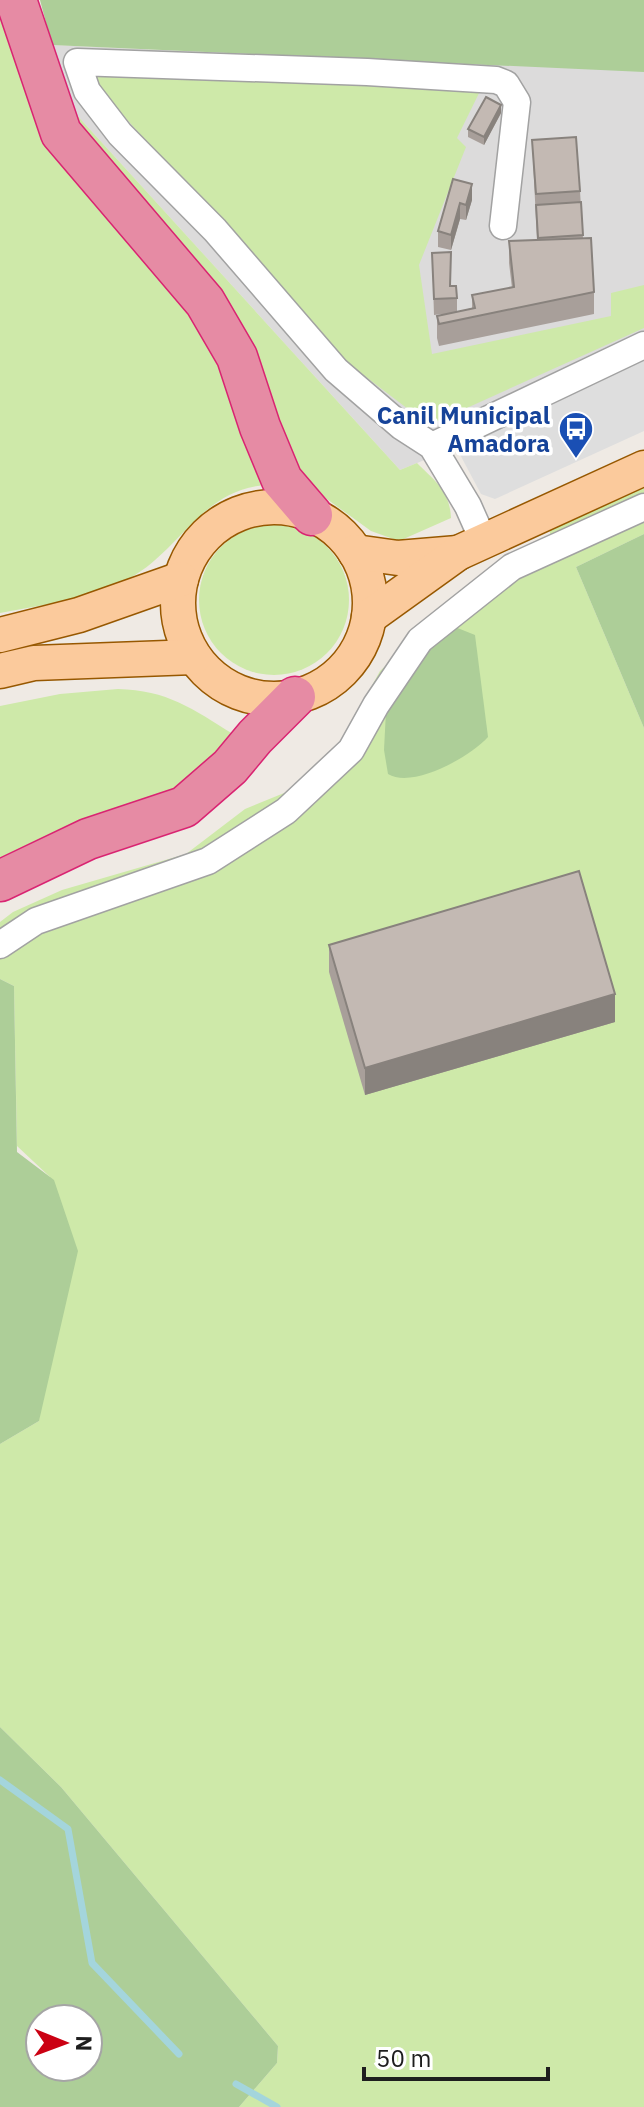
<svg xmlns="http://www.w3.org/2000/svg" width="644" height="2107" font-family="'IBM Plex Sans',sans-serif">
<rect width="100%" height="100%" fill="#efeae4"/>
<!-- residential -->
<path fill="#dcdbdb" d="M 52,45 L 644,71 L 644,353 L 456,447 L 400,470 L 64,101 Z"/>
<!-- grass -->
<g fill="#cee9a9">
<path d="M 0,0 L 209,333 L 269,485 C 203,487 181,550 130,578 C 90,599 43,605 0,613 Z"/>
<path d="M 89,68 L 483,85 L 457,138 L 466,147 L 419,265 L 432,354 L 611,316 L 611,293 L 644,285 L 644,328 L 429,425 L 345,361 L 93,82 Z"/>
<path d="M 64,101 L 400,470 L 417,463 C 435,481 450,491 451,518 L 399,541 L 371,531 L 302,481 L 73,141 Z"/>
<path d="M 644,486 L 644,534 L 576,567 L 644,728 L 644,2107 L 239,2107 L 277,2063 L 278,2046 L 61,1787 L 0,1727 L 0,1444 L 39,1421 L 50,1177 L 17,1146 L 14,986 L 0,979 L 0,922 L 13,912 L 62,890 L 186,854 L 245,809 L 289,791 L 335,753 L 380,671 L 496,563 L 550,537 L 550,529 Z"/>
<circle cx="274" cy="600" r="75"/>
<path d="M 118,689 C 167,690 193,709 233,734 L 198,777 L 176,790 L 0,859 L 0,706 L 60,694 Z"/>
</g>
<!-- forest -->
<g fill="#adce98" fill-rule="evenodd">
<path d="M 40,0 L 644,0 L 644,72 L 52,45 Z"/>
<path d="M 644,534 L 644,728 L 576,567 Z"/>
<path d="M 450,625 L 475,635 L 488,737 C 470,757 413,789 388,774 L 384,750 L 386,711 L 431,640 Z"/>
<path d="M 0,979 L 14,986 L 17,1152 L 54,1180 L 78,1251 L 39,1421 L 0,1444 Z"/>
<path d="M 0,1727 L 61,1787 L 278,2046 L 277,2063 L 239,2107 L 0,2107 ZM 40,2019 L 88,2019 L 88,2067 L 40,2067 Z"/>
</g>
<!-- parking -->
<path fill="#dedede" d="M 644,353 L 644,431 L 495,499 L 481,494 L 456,447 Z"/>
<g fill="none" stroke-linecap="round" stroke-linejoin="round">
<!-- stream -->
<g stroke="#a4d5dc" stroke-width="7">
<path d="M 0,1780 L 68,1829 L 92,1963 L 179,2054"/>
<path d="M 236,2084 L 277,2107"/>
</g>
<defs>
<g id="minor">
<path d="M 432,446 L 644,345"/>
<path d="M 484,542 L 468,506 L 432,446 L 401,426 L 336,370 L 215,230 L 120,134 L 87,91 L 77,62 L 367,72 L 496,80 L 506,84 L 517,102 L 503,226"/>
<path d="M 0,945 L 36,921 L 208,861 L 286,811 L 351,750 L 376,705 L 420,640 L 512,567 L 644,507"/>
</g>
<g id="major">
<circle cx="274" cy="603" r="96"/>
<path d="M 355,552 L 398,558 L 458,553"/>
<path d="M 369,617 L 458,553 L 644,468"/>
<path d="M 0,635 L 79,615 L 181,579"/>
<path d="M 0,671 L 34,663 L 194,657"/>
</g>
<g id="highway">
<path d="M 16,0 L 61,133 L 205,302 L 237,357 L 260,427 L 282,480 L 312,515"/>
<path d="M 0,881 L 88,839 L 184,807 L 230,767 L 255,737 L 295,697"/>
</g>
</defs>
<!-- minor casing -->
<use href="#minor" stroke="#a2a2a2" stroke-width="29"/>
<!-- major casing -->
<use href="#major" stroke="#975800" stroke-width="37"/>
<!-- highway casing -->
<use href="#highway" stroke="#d92472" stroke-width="43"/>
<!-- minor -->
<use href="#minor" stroke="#fff" stroke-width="26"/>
<!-- major -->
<use href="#major" stroke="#fbca9c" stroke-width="34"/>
<!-- highway -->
<use href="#highway" stroke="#e68ba4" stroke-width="40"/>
</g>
<!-- wall -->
<g fill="#a89f9a">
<path d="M 501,113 L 484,145 L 468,137 L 468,129 Z"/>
<path d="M 532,140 L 580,191 L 583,239 L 594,292 L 594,314 L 439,346 L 437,338 L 437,316 L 443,314 L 434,315 L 432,253 L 457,298 L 457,312 L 472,308 L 472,295 L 512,288 L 509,263 L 509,241 L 537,240 Z"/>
<path d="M 453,179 L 472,200 L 466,220 L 460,219 L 451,250 L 438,247 L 438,231 Z"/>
<path d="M 329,945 L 615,1022 L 365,1095 L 329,972 Z"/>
</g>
<!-- shaded-wall -->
<g fill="#88827d">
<path d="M 501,105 L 501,113 L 484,145 L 484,137 Z"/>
<path d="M 472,184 L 472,200 L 466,220 L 466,205 Z"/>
<path d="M 460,203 L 460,219 L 451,250 L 451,235 Z"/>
<path d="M 615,994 L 615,1022 L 365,1095 L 365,1068 Z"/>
</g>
<!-- building -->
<g fill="#c3b9b3" stroke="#88827d" stroke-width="2">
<path d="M 486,97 L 501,105 L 484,137 L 468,129 Z"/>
<path d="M 576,137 L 580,191 L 536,194 L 532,140 Z"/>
<path d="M 453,179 L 472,184 L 466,205 L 460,203 L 451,235 L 438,231 Z"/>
<path d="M 581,202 L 583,235 L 538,238 L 536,205 Z"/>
<path d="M 591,238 L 594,292 L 439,324 L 437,316 L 475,308 L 472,295 L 514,287 L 509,241 Z"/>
<path d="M 451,252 L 450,286 L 456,286 L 457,298 L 434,299 L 432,253 Z"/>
<path d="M 579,871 L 615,994 L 365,1068 L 329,945 Z"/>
</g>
<!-- icons -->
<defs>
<symbol id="bus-pin" viewBox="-11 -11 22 30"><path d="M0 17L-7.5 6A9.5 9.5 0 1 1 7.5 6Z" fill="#1a4fb4" stroke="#fff"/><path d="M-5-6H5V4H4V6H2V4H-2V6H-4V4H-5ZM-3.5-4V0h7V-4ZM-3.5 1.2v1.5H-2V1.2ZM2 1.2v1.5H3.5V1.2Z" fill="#fff"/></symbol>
</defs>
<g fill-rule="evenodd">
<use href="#bus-pin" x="556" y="409" width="40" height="54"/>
</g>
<g text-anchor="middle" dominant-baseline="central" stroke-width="7" stroke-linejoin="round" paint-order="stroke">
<!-- transit labels -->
<g font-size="24" font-weight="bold" fill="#164399" stroke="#fff" text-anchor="end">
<text x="550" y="415">Canil Municipal<tspan x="550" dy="28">Amadora</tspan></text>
</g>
</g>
<!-- north arrow -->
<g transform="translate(64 2043) rotate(91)"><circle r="38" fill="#ffffff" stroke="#a5a5a5" stroke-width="2"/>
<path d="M0-6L14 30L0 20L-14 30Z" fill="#cb0113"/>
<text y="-12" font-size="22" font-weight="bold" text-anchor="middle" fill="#1e1e1e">N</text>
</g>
<!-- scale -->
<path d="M364 2067v12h184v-12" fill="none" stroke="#1e1e1e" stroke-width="4"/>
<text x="376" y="2067" font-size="24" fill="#1e1e1e" stroke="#ffffff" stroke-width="6" paint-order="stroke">50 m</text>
</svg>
